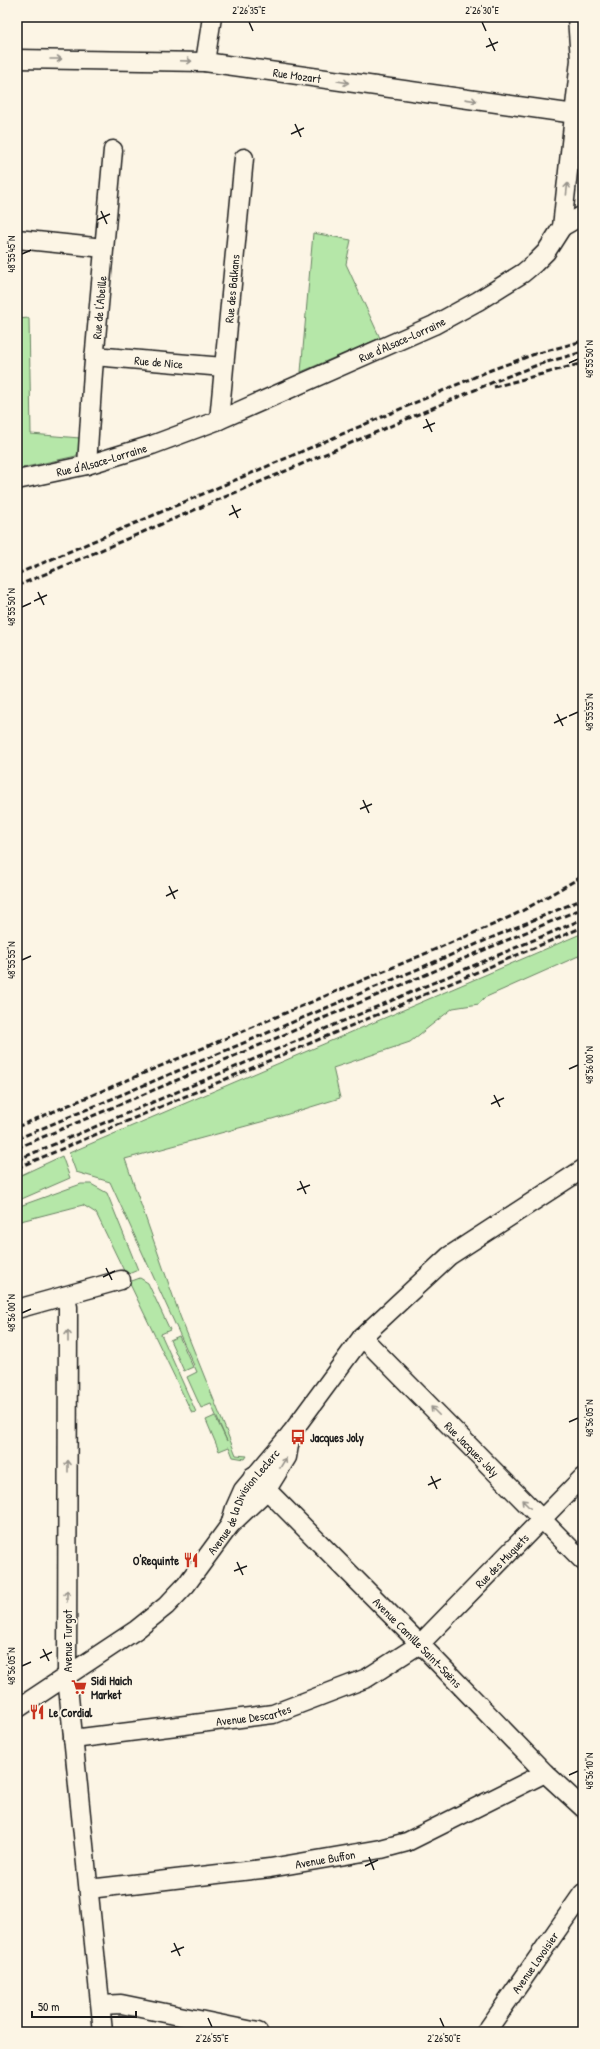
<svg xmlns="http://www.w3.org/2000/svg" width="600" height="2049" font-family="'Patrick Hand',sans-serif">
<rect width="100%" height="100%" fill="#fcf5e5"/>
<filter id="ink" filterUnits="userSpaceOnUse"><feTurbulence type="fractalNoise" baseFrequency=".025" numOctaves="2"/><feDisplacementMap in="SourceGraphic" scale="8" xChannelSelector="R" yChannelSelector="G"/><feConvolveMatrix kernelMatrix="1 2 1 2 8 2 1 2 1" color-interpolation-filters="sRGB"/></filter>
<g filter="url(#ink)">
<!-- green -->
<g fill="#b5e7a8" stroke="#688262">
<path d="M 313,233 L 351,240 L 346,264 L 380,338 L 301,372 Z"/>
<path d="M 29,318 L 31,434 L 80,438 L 79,451 L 76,456 L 17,469 L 17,319 Z"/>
<path d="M 583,933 L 583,954 L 484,998 L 479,1004 L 453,1008 L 410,1042 L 333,1068 L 340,1098 L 272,1119 L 125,1159 L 180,1316 L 236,1455 L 247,1456 L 245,1459 L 233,1457 L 229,1447 L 219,1451 L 206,1420 L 215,1416 L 227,1441 L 211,1404 L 201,1408 L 187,1377 L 197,1372 L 110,1182 L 76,1172 L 69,1153 Z"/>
<path d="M 62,1156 L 70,1178 L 17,1201 L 17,1177 Z"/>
<path d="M 81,1184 L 91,1184 L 107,1193 L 138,1270 L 126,1275 L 96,1213 L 83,1205 L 17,1222 L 17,1207 Z"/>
<path d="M 140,1278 L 148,1283 L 170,1330 L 161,1334 L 196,1412 L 192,1413 L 129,1282 Z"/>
<path d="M 179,1336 L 193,1367 L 184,1371 L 170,1340 Z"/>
</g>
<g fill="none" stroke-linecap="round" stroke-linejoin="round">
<defs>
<g id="minor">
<path id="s1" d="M 17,59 L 205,62 L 575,114"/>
<path d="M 205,62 L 212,17"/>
<path d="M 562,227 L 583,215"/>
<path d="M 17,239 L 104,248"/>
<path id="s2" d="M 94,356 L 223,367"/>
<path id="s3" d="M 219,420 L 244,158"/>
<path id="s4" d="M 87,465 L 93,372 L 113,150"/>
<path id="s5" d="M 17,480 L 87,465 L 152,445 L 219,420 L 434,325 L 478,301 L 523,273 L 535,263 L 546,252 L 562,227 L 580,60 L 577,17"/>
<path d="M 65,1296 L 68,1307 L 67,1677 L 103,2032"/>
<path d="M 17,1309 L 121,1280"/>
<path id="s6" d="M 362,1337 L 583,1561"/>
<path id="s7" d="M 253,1476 L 420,1644 L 545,1773 L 583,1808"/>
<path d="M 230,1525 L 266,1491 L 287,1457 L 291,1433"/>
<path id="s8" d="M 17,1709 L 136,1630 L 166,1606 L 186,1585 L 230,1525 L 235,1508 L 243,1490 L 292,1432 L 362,1337 L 449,1256 L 583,1169"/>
<path id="s9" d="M 73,1739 L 273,1714 L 367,1678 L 420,1644 L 583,1477"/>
<path id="s10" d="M 89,1889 L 270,1868 L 381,1849 L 407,1842 L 545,1773"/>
<path d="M 101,2005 L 121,2004 L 258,2032"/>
<path id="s11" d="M 486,2032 L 583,1893"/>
</g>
</defs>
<!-- minor casing -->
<use href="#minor" stroke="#1c1c1c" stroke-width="21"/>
<!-- minor -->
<use href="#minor" stroke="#fcf5e5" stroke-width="18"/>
<!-- rail -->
<g stroke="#1c1c1c" stroke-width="3" stroke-dasharray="6 3" stroke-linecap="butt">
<path d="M 494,387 L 583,363"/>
<path d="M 17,574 L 491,370 L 535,354 L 583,341"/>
<path d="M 17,586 L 498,380 L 540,364 L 583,352"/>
<path d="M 17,1127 L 495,924 L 522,911 L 583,876"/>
<path d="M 17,1139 L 583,899"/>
<path d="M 17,1148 L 583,908"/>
<path d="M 17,1160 L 583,919"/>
<path d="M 17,1168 L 583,927"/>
</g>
</g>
<!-- one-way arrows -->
<defs><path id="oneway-shaft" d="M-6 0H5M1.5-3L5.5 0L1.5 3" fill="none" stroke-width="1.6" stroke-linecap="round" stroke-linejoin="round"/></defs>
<g stroke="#97938b">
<use href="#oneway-shaft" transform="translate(56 59)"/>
<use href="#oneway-shaft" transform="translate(186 61) rotate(2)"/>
<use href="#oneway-shaft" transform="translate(343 82) rotate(9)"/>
<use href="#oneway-shaft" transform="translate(471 100) rotate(8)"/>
<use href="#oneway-shaft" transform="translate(567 189) rotate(-84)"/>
<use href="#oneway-shaft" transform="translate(68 1336) rotate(-90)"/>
<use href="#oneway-shaft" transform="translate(435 1411) rotate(-135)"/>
<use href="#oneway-shaft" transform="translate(283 1463) rotate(-59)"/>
<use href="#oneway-shaft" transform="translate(68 1466) rotate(-90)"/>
<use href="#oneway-shaft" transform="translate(526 1504) rotate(-135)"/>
<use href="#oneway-shaft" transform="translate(67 1596) rotate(-90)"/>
</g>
</g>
<!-- ticks -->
<path fill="none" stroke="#1c1c1c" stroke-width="1.5" d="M 249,22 L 253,31M 482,22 L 486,31M 489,38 L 495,51M 486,47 L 498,42M 295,124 L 301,137M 291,134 L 304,128M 101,211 L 107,224M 97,220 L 110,214M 22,254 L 31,250M 569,363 L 578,359M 426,419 L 432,432M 423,428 L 435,423M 232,505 L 238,518M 229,515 L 241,509M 38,592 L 44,605M 34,601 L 47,595M 22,607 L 31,603M 557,714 L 563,726M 569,716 L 578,712M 554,723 L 567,717M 363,800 L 369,813M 360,809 L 372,804M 169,886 L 175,899M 166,896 L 178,890M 22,960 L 31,956M 569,1069 L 578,1065M 494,1095 L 500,1107M 491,1104 L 504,1098M 300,1181 L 306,1194M 297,1190 L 310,1185M 106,1268 L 112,1280M 103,1277 L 115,1271M 22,1313 L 31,1309M 569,1422 L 578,1418M 431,1476 L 437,1489M 428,1485 L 441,1479M 237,1562 L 243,1575M 234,1571 L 247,1566M 43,1649 L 49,1661M 40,1658 L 52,1652M 22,1666 L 31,1662M 569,1775 L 578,1771M 369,1857 L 374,1870M 365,1866 L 378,1860M 174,1943 L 180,1956M 171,1952 L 184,1947M 208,2018 L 212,2027M 440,2018 L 444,2027"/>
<!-- icons -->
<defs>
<symbol id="bus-bare" viewBox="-9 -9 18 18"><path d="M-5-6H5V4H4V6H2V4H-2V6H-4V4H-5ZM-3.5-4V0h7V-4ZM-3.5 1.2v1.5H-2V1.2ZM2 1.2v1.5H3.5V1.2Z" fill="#c8321e" stroke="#fcf5e5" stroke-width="2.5" paint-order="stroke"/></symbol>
<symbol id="restaurant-bare" viewBox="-9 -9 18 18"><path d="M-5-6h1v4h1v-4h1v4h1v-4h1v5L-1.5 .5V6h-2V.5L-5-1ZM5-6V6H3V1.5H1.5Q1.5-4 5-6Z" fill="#c8321e" stroke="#fcf5e5" stroke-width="2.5" paint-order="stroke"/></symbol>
<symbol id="supermarket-bare" viewBox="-9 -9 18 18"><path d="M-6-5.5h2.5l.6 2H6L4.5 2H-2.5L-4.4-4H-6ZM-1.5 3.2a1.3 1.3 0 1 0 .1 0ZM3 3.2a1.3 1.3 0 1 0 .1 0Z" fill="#c8321e" stroke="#fcf5e5" stroke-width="2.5" paint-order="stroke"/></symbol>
</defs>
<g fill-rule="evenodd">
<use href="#bus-bare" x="287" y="1426" width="22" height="22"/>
<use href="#restaurant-bare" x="180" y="1549" width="22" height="22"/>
<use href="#supermarket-bare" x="68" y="1676" width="22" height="22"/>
<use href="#restaurant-bare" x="26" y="1701" width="22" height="22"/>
</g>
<g text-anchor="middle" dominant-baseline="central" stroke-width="3.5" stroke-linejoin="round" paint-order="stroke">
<!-- street labels -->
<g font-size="12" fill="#1c1c1c" stroke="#fcf5e5">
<text stroke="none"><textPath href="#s1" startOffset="281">Rue Mozart</textPath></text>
<text stroke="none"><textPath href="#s3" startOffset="132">Rue des Balkans</textPath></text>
<text stroke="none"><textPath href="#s4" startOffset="158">Rue de l'Abeille</textPath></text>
<text stroke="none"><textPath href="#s5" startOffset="411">Rue d'Alsace-Lorraine</textPath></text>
<text stroke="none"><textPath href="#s2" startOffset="65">Rue de Nice</textPath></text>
<text stroke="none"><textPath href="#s5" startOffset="87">Rue d'Alsace-Lorraine</textPath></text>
<text stroke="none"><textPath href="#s6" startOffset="157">Rue Jacques Joly</textPath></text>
<text stroke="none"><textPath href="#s8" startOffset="312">Avenue de la Division Leclerc</textPath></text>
<text stroke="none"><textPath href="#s9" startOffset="482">Rue des Muguets</textPath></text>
<text transform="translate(67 1641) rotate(-90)">Avenue Turgot</text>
<text stroke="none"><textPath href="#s7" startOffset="234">Avenue Camille Saint-Saëns</textPath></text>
<text stroke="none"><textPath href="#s9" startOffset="182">Avenue Descartes</textPath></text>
<text stroke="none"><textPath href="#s10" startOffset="238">Avenue Buffon</textPath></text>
<text stroke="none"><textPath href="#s11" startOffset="85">Avenue Lavoisier</textPath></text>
</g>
<!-- poi labels -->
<g font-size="12" font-weight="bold" fill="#1c1c1c" stroke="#fcf5e5" text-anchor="start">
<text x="310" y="1437">Jacques Joly</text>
<text x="179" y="1560" text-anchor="end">O'Requinte</text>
<text x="91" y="1680">Sidi Haich<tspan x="91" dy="14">Market</tspan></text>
<text x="49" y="1712">Le Cordial</text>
</g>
</g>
<!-- margin -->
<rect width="600" height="2049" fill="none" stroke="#fcf5e5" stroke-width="44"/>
<!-- scale -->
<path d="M32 2011v6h104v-6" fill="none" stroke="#1c1c1c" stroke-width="2"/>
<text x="38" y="2011" font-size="12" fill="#1c1c1c" stroke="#fcf5e5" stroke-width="3" paint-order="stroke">50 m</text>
<rect x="22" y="22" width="556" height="2005" fill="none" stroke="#1c1c1c" stroke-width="1.5"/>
<g font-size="10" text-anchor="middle" fill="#1c1c1c">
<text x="249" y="14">2°26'35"E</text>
<text x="482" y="14">2°26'30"E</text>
<text transform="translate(11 254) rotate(-90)" y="4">48°55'45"N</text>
<text transform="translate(589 359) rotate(-90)" y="4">48°55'50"N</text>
<text transform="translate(11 607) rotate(-90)" y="4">48°55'50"N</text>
<text transform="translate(589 712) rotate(-90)" y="4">48°55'55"N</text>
<text transform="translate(11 960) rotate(-90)" y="4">48°55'55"N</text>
<text transform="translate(589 1065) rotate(-90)" y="4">48°56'00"N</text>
<text transform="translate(11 1313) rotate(-90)" y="4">48°56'00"N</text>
<text transform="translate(589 1418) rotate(-90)" y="4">48°56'05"N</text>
<text transform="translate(11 1666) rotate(-90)" y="4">48°56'05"N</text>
<text transform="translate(589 1771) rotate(-90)" y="4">48°56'10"N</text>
<text x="212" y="2042">2°26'55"E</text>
<text x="444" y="2042">2°26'50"E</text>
</g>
</svg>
